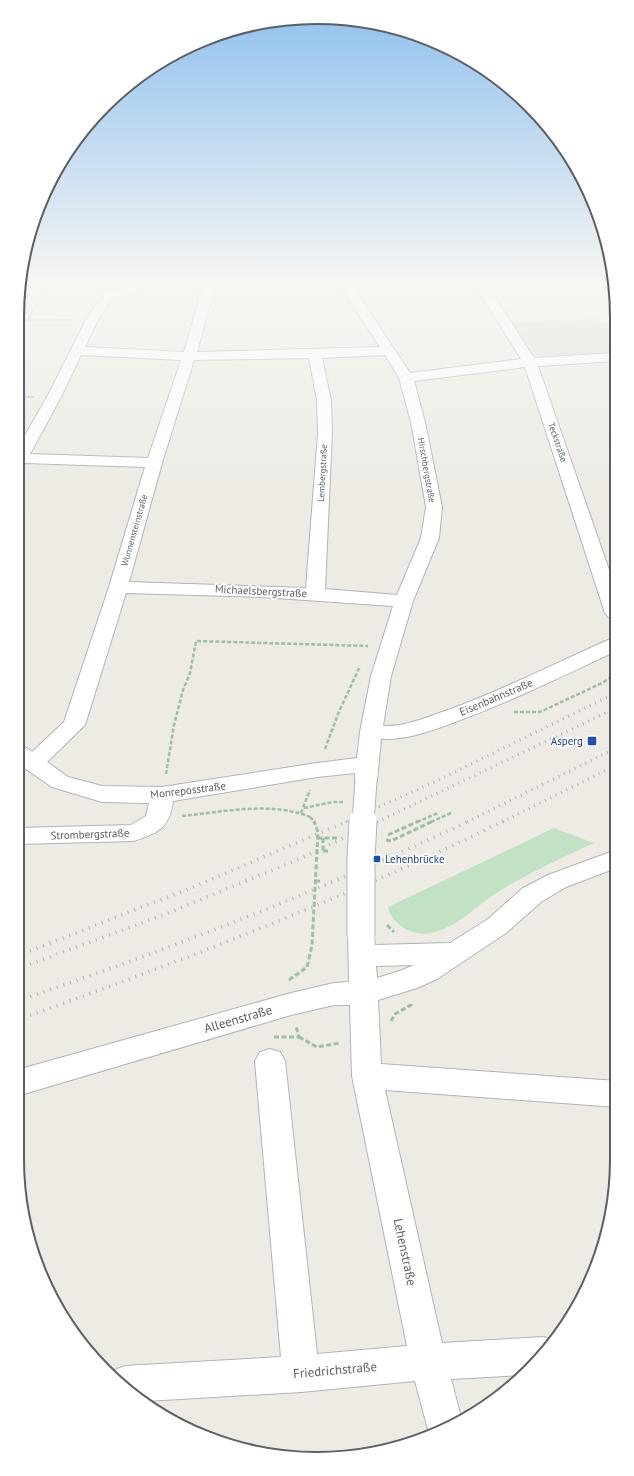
<svg xmlns="http://www.w3.org/2000/svg" width="634" height="1476" font-family="'PT Sans',sans-serif">
<rect width="100%" height="100%" fill="#edebe4"/>
<!-- education -->
<path fill="#dddad2" d="M 597,319 L 601,323 L 615,323 L 615,353 L 536,356 L 512,323 Z"/>
<!-- green -->
<path fill="#c2e3c3" d="M 554,828 L 594,843 C 561,858 529,873 498,892 C 477,905 457,928 431,933 C 413,937 392,925 388,907 Z"/>
<g fill="none" stroke-linecap="round" stroke-linejoin="round">
<defs>
<g id="minor">
<path d="M 204,282 L 216,282 L 197,352 L 380,347 L 338,282 L 350,282 L 410,373 L 521,359 L 473,282 L 485,282 L 534,358 L 615,353 L 615,361 L 538,366 L 615,587 L 615,619 L 608,617 L 605,613 L 525,367 L 414,381 L 425,422 L 442,507 L 439,538 L 413,601 L 391,676 L 383,726 C 405,727 424,718 445,711 C 501,691 554,664 608,640 L 615,638 L 616,651 C 563,676 510,702 455,722 C 431,731 407,740 381,739 L 377,781 L 374,786 L 366,789 L 358,786 L 355,781 L 355,773 L 317,777 L 173,801 C 170,828 157,834 133,841 L 17,844 L 17,828 L 131,825 L 146,816 L 149,803 L 102,802 L 52,787 L 17,763 L 17,745 L 25,747 L 32,752 L 64,722 L 109,587 L 145,467 L 25,463 L 23,466 L 17,468 L 17,449 L 47,397 L 86,320 L 104,293 L 131,285 L 135,287 L 137,289 L 135,291 L 112,298 L 98,320 L 85,347 L 184,352 ZM 81,355 L 181,360 L 148,458 L 30,454 L 61,397 ZM 385,355 L 399,378 L 411,422 L 426,507 L 421,538 L 397,595 L 325,589 L 332,433 L 331,400 L 322,358 ZM 309,358 L 317,400 L 318,433 L 306,588 L 129,582 L 162,463 L 194,360 ZM 126,593 L 261,597 L 393,606 L 371,676 L 360,732 L 357,758 L 317,763 L 162,787 L 102,786 L 68,777 L 47,762 L 85,725 Z"/>
<path d="M 603,282 L 614,282 L 614,292 L 610,291 Z"/>
<path d="M 616,850 L 616,868 L 566,887 L 541,902 L 506,933 L 437,979 L 417,988 L 378,1000 L 381,1064 L 617,1081 L 617,1107 L 385,1090 L 442,1343 L 544,1337 L 554,1341 L 543,1357 L 521,1375 L 451,1379 L 462,1421 L 429,1433 L 415,1381 L 301,1392 L 146,1401 L 111,1373 L 112,1371 L 125,1366 L 281,1357 L 255,1061 L 260,1052 L 270,1049 L 280,1052 L 285,1061 L 317,1354 L 407,1346 L 352,1076 L 350,1005 L 334,1005 L 291,1015 L 17,1096 L 17,1070 L 291,993 L 334,983 L 349,982 L 348,936 L 352,929 L 361,926 L 370,929 L 374,936 L 375,945 L 450,943 L 488,919 L 523,888 L 548,875 ZM 414,965 L 400,971 L 377,978 L 376,966 Z"/>
</g>
</defs>
<!-- minor casing -->
<use href="#minor" stroke="#b1b4b8" stroke-width="2"/>
<!-- path-far2 -->
<g stroke="#9ac1a6" stroke-width="1.5" stroke-dasharray="2.5 1" stroke-linecap="butt">
<path d="M 17,320 L 72,320"/>
<path d="M 28,320 L 47,282"/>
<path d="M 17,397 L 35,397"/>
</g>
<!-- path-far1 -->
<g stroke="#9ac1a6" stroke-width="2.5" stroke-dasharray="4 2" stroke-linecap="butt">
<path d="M 514,712 L 540,712 L 602,683 L 616,674"/>
<path d="M 325,749 L 338,714 L 360,666"/>
<path d="M 166,774 L 174,725 L 183,690 L 190,673 L 196,641 L 368,646"/>
<path d="M 304,808 L 333,802 L 343,802"/>
<path d="M 301,813 L 310,790"/>
<path d="M 182,816 C 221,812 273,801 310,817"/>
<path d="M 417,822 L 438,813"/>
<path d="M 431,822 L 451,813"/>
</g>
<!-- path -->
<g stroke="#9ac1a6" stroke-width="3" stroke-dasharray="5 2.5" stroke-linecap="butt">
<path d="M 388,835 L 419,821"/>
<path d="M 386,840 L 391,841 L 433,821"/>
<path d="M 323,851 L 328,851"/>
<path d="M 315,881 L 320,881"/>
<path d="M 387,925 L 394,932"/>
<path d="M 289,980 L 307,967 L 309,959"/>
<path d="M 391,1021 L 395,1014 L 411,1005 L 411,1002"/>
<path d="M 274,1037 L 299,1037 L 296,1026"/>
<path d="M 299,1037 L 317,1047 L 340,1043"/>
</g>
<!-- minor -->
<use href="#minor" fill="#fff" fill-rule="evenodd"/>
<!-- rail-far1 -->
<g stroke="#b2b3b3" stroke-width="3" stroke-dasharray="1 5" stroke-linecap="butt">
<path d="M 346,822 L 434,782 L 616,693"/>
<path d="M 377,822 L 616,708"/>
<path d="M 467,822 L 616,748"/>
<path d="M 502,822 L 616,765"/>
</g>
<!-- rail -->
<g stroke="#b2b3b3" stroke-width="3.5" stroke-dasharray="1 6" stroke-linecap="butt">
<path d="M 17,956 L 196,886 L 348,821"/>
<path d="M 17,969 L 166,914 L 304,857 L 379,821"/>
<path d="M 17,1001 C 171,949 322,890 469,821"/>
<path d="M 17,1020 C 182,961 346,898 504,821"/>
</g>
<defs>
<path id="minor-bridge-far1" d="M 363,822 L 366,781"/>
<path id="minor-bridge" d="M 361,936 L 361,858 L 363,821"/>
</defs>
<!-- minor-bridge-far1 casing -->
<use href="#minor-bridge-far1" stroke="#b1b4b8" stroke-width="23" stroke-linecap="butt"/>
<!-- minor-bridge casing -->
<use href="#minor-bridge" stroke="#b1b4b8" stroke-width="29" stroke-linecap="butt"/>
<!-- path-bridge-far1 -->
<path stroke="#9ac1a6" stroke-width="2.5" stroke-dasharray="4 2" stroke-linecap="butt" d="M 310,817 L 315,822"/>
<!-- path-bridge -->
<g stroke="#9ac1a6" stroke-width="3" stroke-dasharray="5 2.5" stroke-linecap="butt">
<path d="M 317,838 L 337,838"/>
<path d="M 323,838 L 323,851"/>
<path d="M 309,959 L 312,945 L 318,832 L 314,821"/>
</g>
<!-- minor-bridge-far1 -->
<use href="#minor-bridge-far1" stroke="#fff" stroke-width="21"/>
<!-- minor-bridge -->
<use href="#minor-bridge" stroke="#fff" stroke-width="27"/>
</g>
<!-- sky -->
<linearGradient id="sky" x2="0" y2="1"><stop stop-color="#8ec0ee"/><stop offset="0.58" stop-color="#f7f6f3"/><stop offset="1" stop-color="#f7f6f3" stop-opacity="0"/></linearGradient>
<rect width="634" height="489" fill="url(#sky)"/>
<!-- markers -->
<g fill="#1a4fb4" stroke="#fff" stroke-width="1.5">
<rect x="587" y="736" width="10" height="10" rx="2"/>
<rect x="373" y="855" width="8" height="8" rx="2"/>
</g>
<g text-anchor="middle" dominant-baseline="central" stroke-width="3.5" stroke-linejoin="round" paint-order="stroke">
<!-- far-street labels -->
<g font-size="9" fill="#5c5f63" stroke="#fff">
<text transform="translate(558 442) rotate(71)">Teckstraße</text>
<text transform="translate(427 470) rotate(80)">Hirschbergstraße</text>
<text transform="translate(322 473) rotate(-87)">Lembergstraße</text>
<text transform="translate(134 530) rotate(-74)">Wunnensteinstraße</text>
</g>
<!-- street labels -->
<g font-size="11" fill="#5c5f63" stroke="#fff">
<text transform="translate(261 591) rotate(3)">Michaelsbergstraße</text>
<text transform="translate(496 697) rotate(-23)">Eisenbahnstraße</text>
<text transform="translate(188 790) rotate(-7)">Monreposstraße</text>
<text transform="translate(90 834) rotate(-2)">Strombergstraße</text>
</g>
<!-- transit labels -->
<g font-size="11" fill="#164399" stroke="#fff" text-anchor="end">
<text x="583" y="741">Asperg</text>
<text x="385" y="859" text-anchor="start">Lehenbrücke</text>
</g>
<!-- near-street labels -->
<g font-size="13" fill="#5c5f63" stroke="#fff">
<text transform="translate(238 1019) rotate(-16)">Alleenstraße</text>
<text transform="translate(405 1252) rotate(78)">Lehenstraße</text>
<text transform="translate(335 1370) rotate(-5)">Friedrichstraße</text>
</g>
</g>
<!-- crop -->
<path d="M0 0H634V1476H0ZM317 24H317A293 293 0 0 1 610 317V1159A293 293 0 0 1 317 1452H317A293 293 0 0 1 24 1159V317A293 293 0 0 1 317 24Z" fill="#fff" fill-rule="evenodd"/>
<path fill="none" stroke="#5c5f63" stroke-width="2" d="M317 24H317A293 293 0 0 1 610 317V1159A293 293 0 0 1 317 1452H317A293 293 0 0 1 24 1159V317A293 293 0 0 1 317 24Z"/>
</svg>
